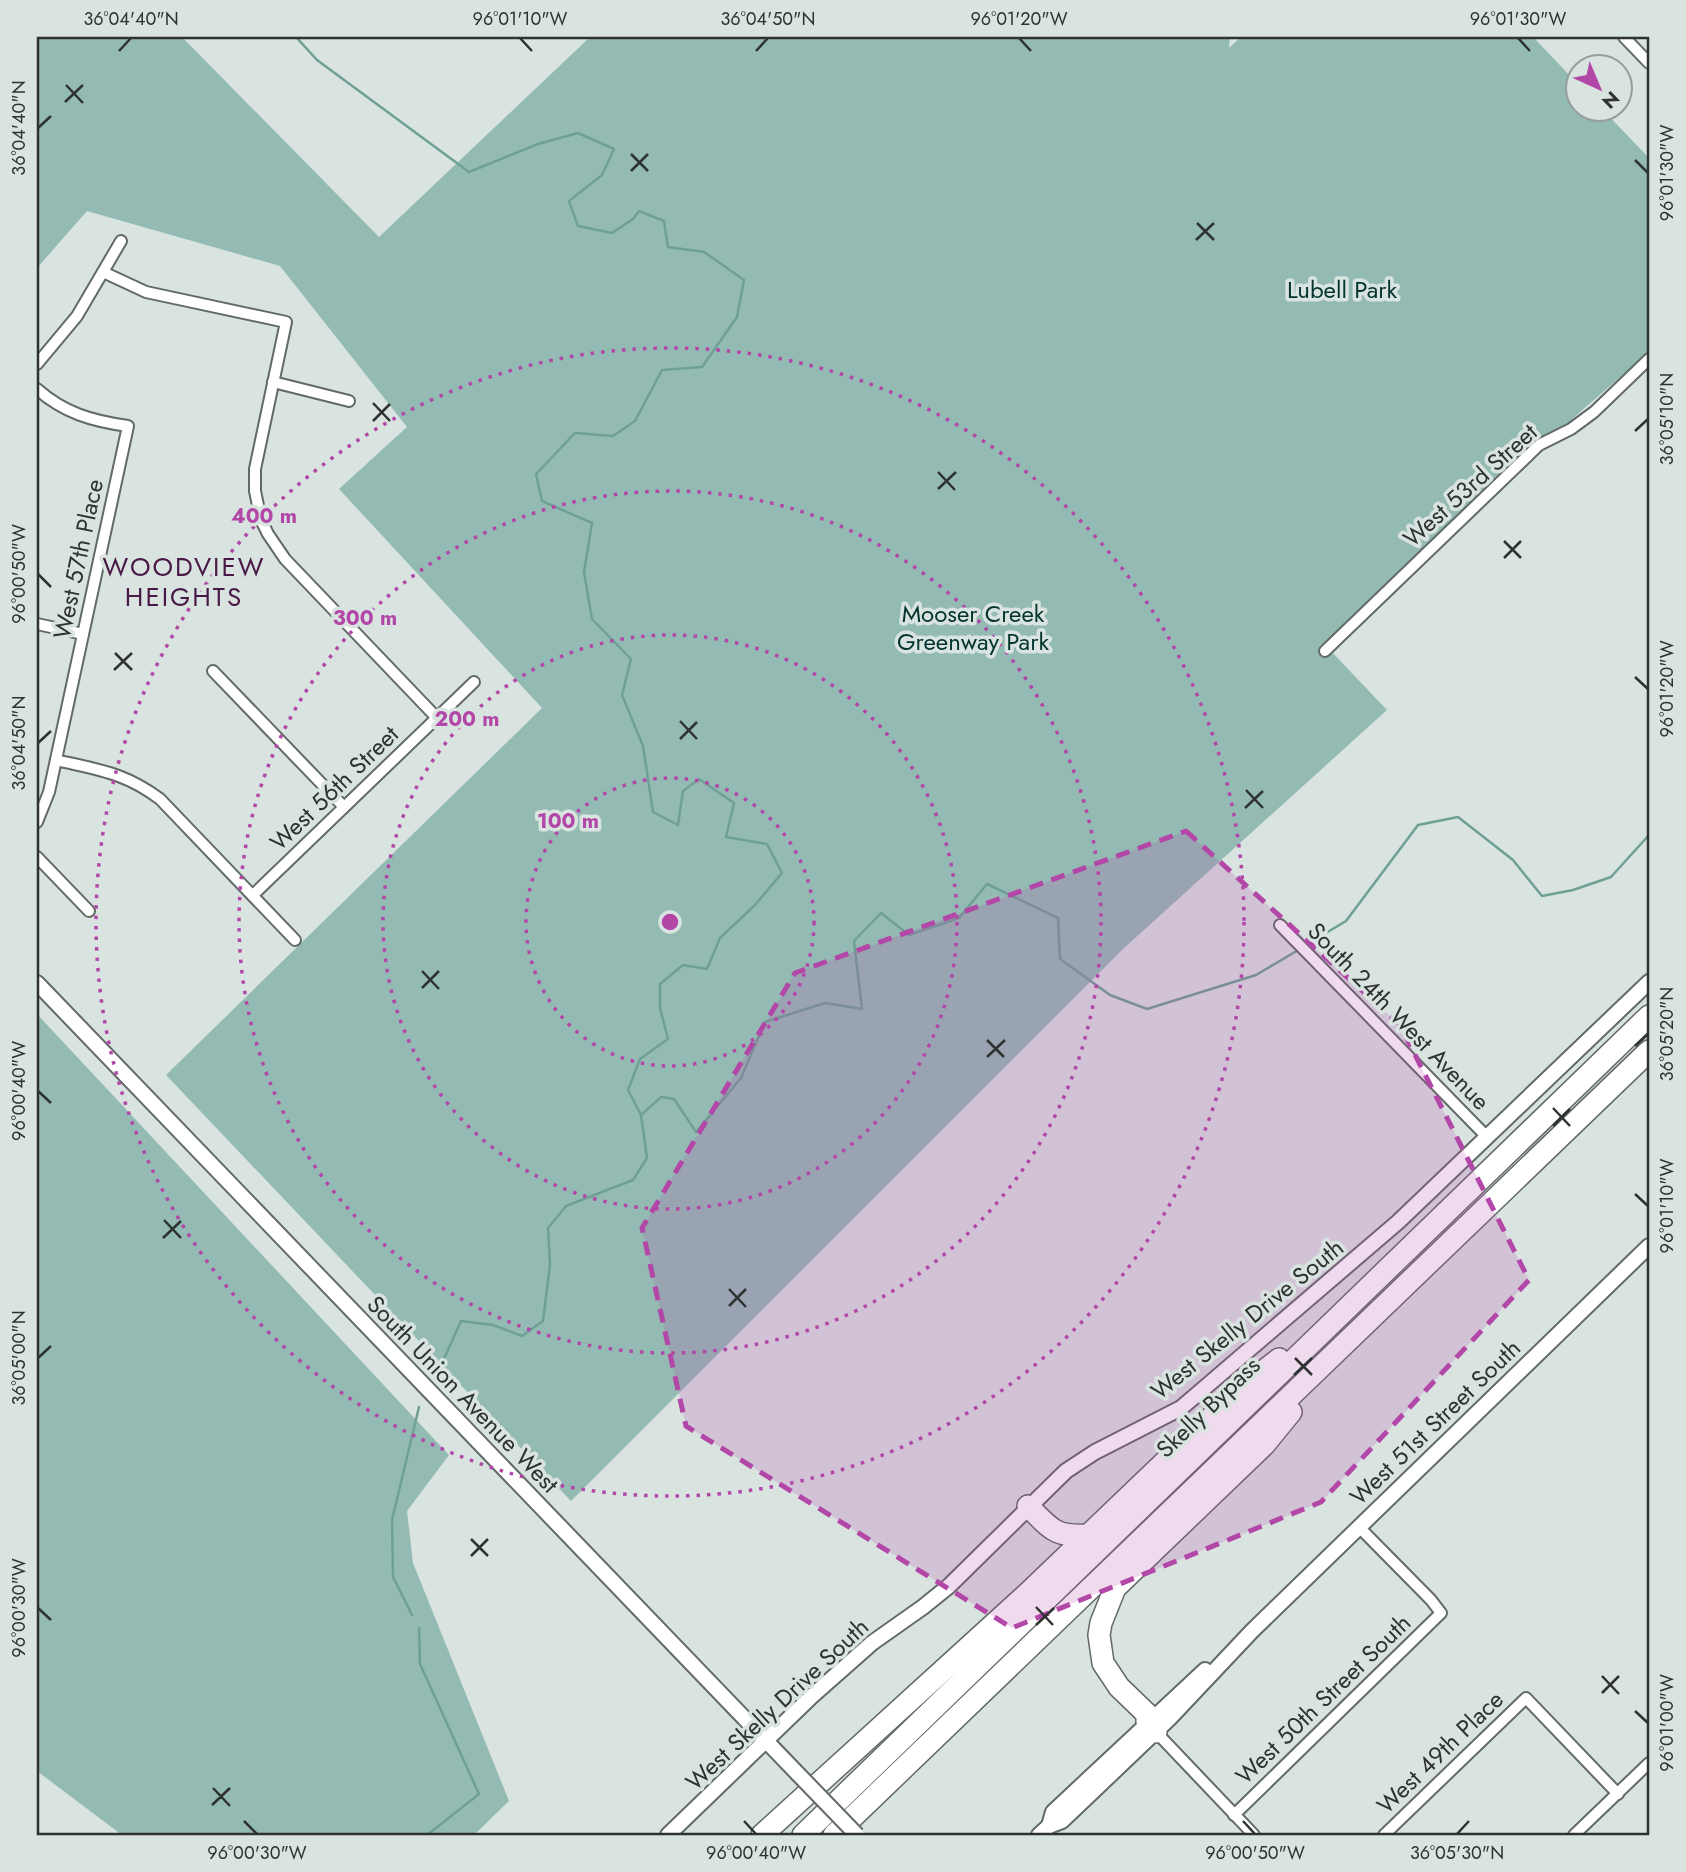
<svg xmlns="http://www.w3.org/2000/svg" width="1686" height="1872" font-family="Jost,sans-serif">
<rect width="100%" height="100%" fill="#d9e3e0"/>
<!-- green -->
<g fill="#94bbb3">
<path d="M 37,37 L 182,37 L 379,237 L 590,37 L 1230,37 L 1229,48 L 1241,37 L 1533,37 L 1577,83 L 1578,108 L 1602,109 L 1649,158 L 1649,352 L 1580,412 L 1328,648 L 1387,710 L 1123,949 L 571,1501 L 166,1075 L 542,708 L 339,489 L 407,427 L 280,266 L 87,211 L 37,268 Z"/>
<path d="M 37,1014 L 449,1455 L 407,1511 L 413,1563 L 509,1801 L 474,1835 L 122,1835 L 37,1771 Z"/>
</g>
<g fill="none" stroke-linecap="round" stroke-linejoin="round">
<!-- stream -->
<g stroke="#6ea096" stroke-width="2.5">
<path d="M 296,37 L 317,60 L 469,172 L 538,144 L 578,133 L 614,149 L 602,175 L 569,201 L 578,226 L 612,233 L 633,219 L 639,211 L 664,221 L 668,247 L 704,252 L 744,280 L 737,317 L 702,367 L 662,370 L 635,421 L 613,436 L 575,433 L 536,474 L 542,501 L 592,523 L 584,572 L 592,619 L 631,659 L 622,695 L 643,746 L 653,812 L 678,825 L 683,791 L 699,779 L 734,803 L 726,837 L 767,844 L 782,873 L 755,905 L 720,938 L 707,969 L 683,965 L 660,984 L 660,1008 L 668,1039 L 640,1059 L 628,1090 L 641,1115 L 647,1158 L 633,1180 L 566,1206 L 548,1228 L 550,1265 L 543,1321 L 522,1336 L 493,1325 L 461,1321 L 438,1372"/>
<path d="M 1306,945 L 1346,921 L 1418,825 L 1458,817 L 1513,860 L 1542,896 L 1573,890 L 1611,877 L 1649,835"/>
<path d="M 641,1115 L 661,1097 L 674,1099 L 696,1132 L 741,1078 L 765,1022 L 825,1003 L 862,1009 L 854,941 L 881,913 L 909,935 L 959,918 L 987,884 L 1058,918 L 1060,959 L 1110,995 L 1147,1009 L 1256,975 L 1300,949"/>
<path d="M 412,1615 L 393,1577 L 392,1520 L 419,1407"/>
<path d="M 419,1628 L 420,1664 L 479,1794 L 427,1835"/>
</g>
<defs>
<g id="minor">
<path d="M 1624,37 L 1649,63"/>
<path d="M 103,272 L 146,292 L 286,322 L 255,469 L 255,491 L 261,520 L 268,534 L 285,559 L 437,718"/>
<path d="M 37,364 L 77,316 L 121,241"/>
<path d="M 273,382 L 349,401"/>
<path d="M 37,389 C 64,413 92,421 128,426 L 49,792 L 37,822"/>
<path d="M 37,624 L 83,634"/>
<path d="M 1325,651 L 1539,445 L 1571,429 L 1594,412 L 1649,359"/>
<path d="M 213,671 L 344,807"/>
<path d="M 56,760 C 98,770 124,772 160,799 L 295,940"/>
<path d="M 37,857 L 89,911"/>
<path d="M 253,895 L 474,682"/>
<path d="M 1280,925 L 1488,1138"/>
<path d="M 1156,1732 L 1254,1835"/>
<path d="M 1234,1815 L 1441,1613 L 1431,1600 L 1359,1527"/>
<path d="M 1384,1835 L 1526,1698 L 1618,1794"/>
<path d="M 1574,1835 L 1649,1763"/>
</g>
<g id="tertiary">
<path d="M 37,983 L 798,1774"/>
<path d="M 1049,1826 L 1053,1812 L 1205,1670"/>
<path d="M 668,1835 L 812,1696 L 872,1643 L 923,1607 L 949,1586 L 1066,1471 L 1095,1452 L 1181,1408 L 1398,1222 L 1649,982"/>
<path d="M 1039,1835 L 1049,1826 L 1062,1821 L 1169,1719 L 1252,1631 L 1649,1246"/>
</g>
<g id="motorway">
<path d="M 1028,1506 C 1052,1530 1054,1537 1090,1535"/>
<path d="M 1156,1732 L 1147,1722 L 1147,1714 L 1119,1687 L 1103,1663 L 1099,1635 L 1101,1623 L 1115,1588 L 1264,1445 L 1291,1412"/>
<path d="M 762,1835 L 1028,1593 L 1242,1388 L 1279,1359"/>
<path d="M 803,1835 L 1649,1016"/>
<path d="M 834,1835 L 1649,1051"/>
</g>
</defs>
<!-- minor casing -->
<use href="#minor" stroke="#626a68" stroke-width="14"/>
<!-- tertiary casing -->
<use href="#tertiary" stroke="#626a68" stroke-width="18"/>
<!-- motorway casing -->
<use href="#motorway" stroke="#626a68" stroke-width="24"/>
<!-- minor -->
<use href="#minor" stroke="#fff" stroke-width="10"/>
<!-- tertiary -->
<use href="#tertiary" stroke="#fff" stroke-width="14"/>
<!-- motorway -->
<use href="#motorway" stroke="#fff" stroke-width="21"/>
<defs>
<path id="tertiary-bridge" d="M 798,1774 L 857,1835"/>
</defs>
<!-- tertiary-bridge casing -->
<use href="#tertiary-bridge" stroke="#626a68" stroke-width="18" stroke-linecap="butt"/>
<!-- tertiary-bridge -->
<use href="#tertiary-bridge" stroke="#fff" stroke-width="14"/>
</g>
<!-- marked area -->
<path fill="#b247a8" fill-opacity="0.2" stroke="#b247a8" stroke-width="5" stroke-dasharray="14 9" stroke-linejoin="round" d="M 1186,831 L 1400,1025 L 1529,1280 L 1321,1502 L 1012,1628 L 686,1426 L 642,1228 L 795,973 Z"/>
<!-- ticks -->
<path fill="none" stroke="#2e3231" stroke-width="2.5" d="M 520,38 L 532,51M 1019,38 L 1031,51M 1518,38 L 1530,51M 119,51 L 131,38M 756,51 L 768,38M 66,85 L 83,103M 65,102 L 83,85M 38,128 L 51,116M 631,154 L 648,171M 1635,160 L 1648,173M 631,171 L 648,154M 1197,223 L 1214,240M 1196,240 L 1214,223M 373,403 L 390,421M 373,421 L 390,404M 1635,431 L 1648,419M 938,472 L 955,490M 938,489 L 956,472M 1504,541 L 1521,558M 1504,558 L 1521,541M 38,574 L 51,587M 115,653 L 132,670M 114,670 L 132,653M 1635,677 L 1648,689M 680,721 L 697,739M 680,739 L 697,722M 38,743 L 51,731M 1246,790 L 1263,808M 1245,808 L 1263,791M 422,971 L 439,989M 422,988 L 439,971M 987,1040 L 1004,1057M 1635,1046 L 1648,1034M 987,1057 L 1005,1040M 38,1091 L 51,1103M 1553,1108 L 1570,1126M 1553,1126 L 1570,1109M 1635,1194 L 1648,1206M 164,1220 L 181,1238M 163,1238 L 181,1221M 729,1289 L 746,1307M 729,1306 L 746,1289M 38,1358 L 51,1346M 1295,1358 L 1312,1375M 1294,1375 L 1312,1358M 471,1539 L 488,1556M 471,1556 L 488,1539M 1036,1607 L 1053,1625M 38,1608 L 51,1620M 1036,1625 L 1054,1608M 1602,1676 L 1619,1694M 1602,1693 L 1619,1676M 1635,1711 L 1648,1723M 213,1788 L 230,1806M 212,1805 L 230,1788M 244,1821 L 257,1834M 744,1821 L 756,1834M 1243,1821 L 1255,1834M 1457,1834 L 1469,1821"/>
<!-- distance rings -->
<g fill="none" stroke="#b247a8" stroke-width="3.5" stroke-dasharray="3.5 7">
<circle cx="670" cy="922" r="144"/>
<circle cx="670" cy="922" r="287"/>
<circle cx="670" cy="922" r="431"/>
<circle cx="670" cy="922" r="574"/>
</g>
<g text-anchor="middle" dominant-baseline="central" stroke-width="7" stroke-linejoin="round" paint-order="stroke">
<!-- park labels -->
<g font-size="24" fill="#03352e" stroke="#d9e3e0">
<text x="1342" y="289">Lubell Park</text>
<text x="973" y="613">Mooser Creek<tspan x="973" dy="28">Greenway Park</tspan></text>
</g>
<!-- street labels -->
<g font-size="24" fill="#2e3231" stroke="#d9e3e0">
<text transform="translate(1470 485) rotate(-42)">West 53rd Street</text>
<text transform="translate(78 559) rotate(-78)">West 57th Place</text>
<text transform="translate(334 788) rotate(-44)">West 56th Street</text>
<text transform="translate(1399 1016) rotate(46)">South 24th West Avenue</text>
<text transform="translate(1247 1319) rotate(-39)">West Skelly Drive South</text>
<text transform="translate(463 1394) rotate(46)">South Union Avenue West</text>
<text transform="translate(1208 1407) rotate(-44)">Skelly Bypass</text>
<text transform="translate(1435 1422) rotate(-44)">West 51st Street South</text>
<text transform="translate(1323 1699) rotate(-44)">West 50th Street South</text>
<text transform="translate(777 1704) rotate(-43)">West Skelly Drive South</text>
<text transform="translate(1440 1752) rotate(-44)">West 49th Place</text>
</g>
<!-- neighbourhood labels -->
<g font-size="26" letter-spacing="2" fill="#4a1846" stroke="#d9e3e0">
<text x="184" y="567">WOODVIEW<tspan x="184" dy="30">HEIGHTS</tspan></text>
</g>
</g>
<circle cx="670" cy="922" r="10" fill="#b247a8" stroke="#d9e3e0" stroke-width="3.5"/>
<g font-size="21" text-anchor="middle" font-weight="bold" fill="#b247a8" stroke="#d9e3e0" stroke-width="7" stroke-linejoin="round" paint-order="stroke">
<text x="264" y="523">400 m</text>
<text x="365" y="625">300 m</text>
<text x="467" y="726">200 m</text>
<text x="568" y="828">100 m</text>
</g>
<!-- border -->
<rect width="1686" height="1872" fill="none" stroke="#d9e3e0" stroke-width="77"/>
<!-- north arrow -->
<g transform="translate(1599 88) rotate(136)"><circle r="33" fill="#d9e3e0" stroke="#959c9a" stroke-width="2"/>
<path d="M0-5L12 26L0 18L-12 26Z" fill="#b247a8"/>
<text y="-10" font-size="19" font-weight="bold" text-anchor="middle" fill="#2e3231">N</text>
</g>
<rect x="38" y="38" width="1610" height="1796" fill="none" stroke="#2e3231" stroke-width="2.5"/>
<g font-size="18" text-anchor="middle" fill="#2e3231">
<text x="131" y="25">36°04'40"N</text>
<text x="520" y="25">96°01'10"W</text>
<text x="768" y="25">36°04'50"N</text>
<text x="1019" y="25">96°01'20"W</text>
<text x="1518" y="25">96°01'30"W</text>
<text transform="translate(19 128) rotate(-90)" y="6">36°04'40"N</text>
<text transform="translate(1667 173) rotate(-90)" y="6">96°01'30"W</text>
<text transform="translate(1667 419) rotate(-90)" y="6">36°05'10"N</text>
<text transform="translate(19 574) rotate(-90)" y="6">96°00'50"W</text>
<text transform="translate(1667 689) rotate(-90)" y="6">96°01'20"W</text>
<text transform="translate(19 743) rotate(-90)" y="6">36°04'50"N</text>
<text transform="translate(1667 1034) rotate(-90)" y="6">36°05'20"N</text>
<text transform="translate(19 1091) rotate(-90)" y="6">96°00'40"W</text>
<text transform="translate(1667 1206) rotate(-90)" y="6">96°01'10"W</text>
<text transform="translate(19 1358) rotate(-90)" y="6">36°05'00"N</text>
<text transform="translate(19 1608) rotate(-90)" y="6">96°00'30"W</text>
<text transform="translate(1667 1723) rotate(-90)" y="6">96°01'00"W</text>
<text x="257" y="1859">96°00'30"W</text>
<text x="756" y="1859">96°00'40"W</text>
<text x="1255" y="1859">96°00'50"W</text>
<text x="1457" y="1859">36°05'30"N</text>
</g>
</svg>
